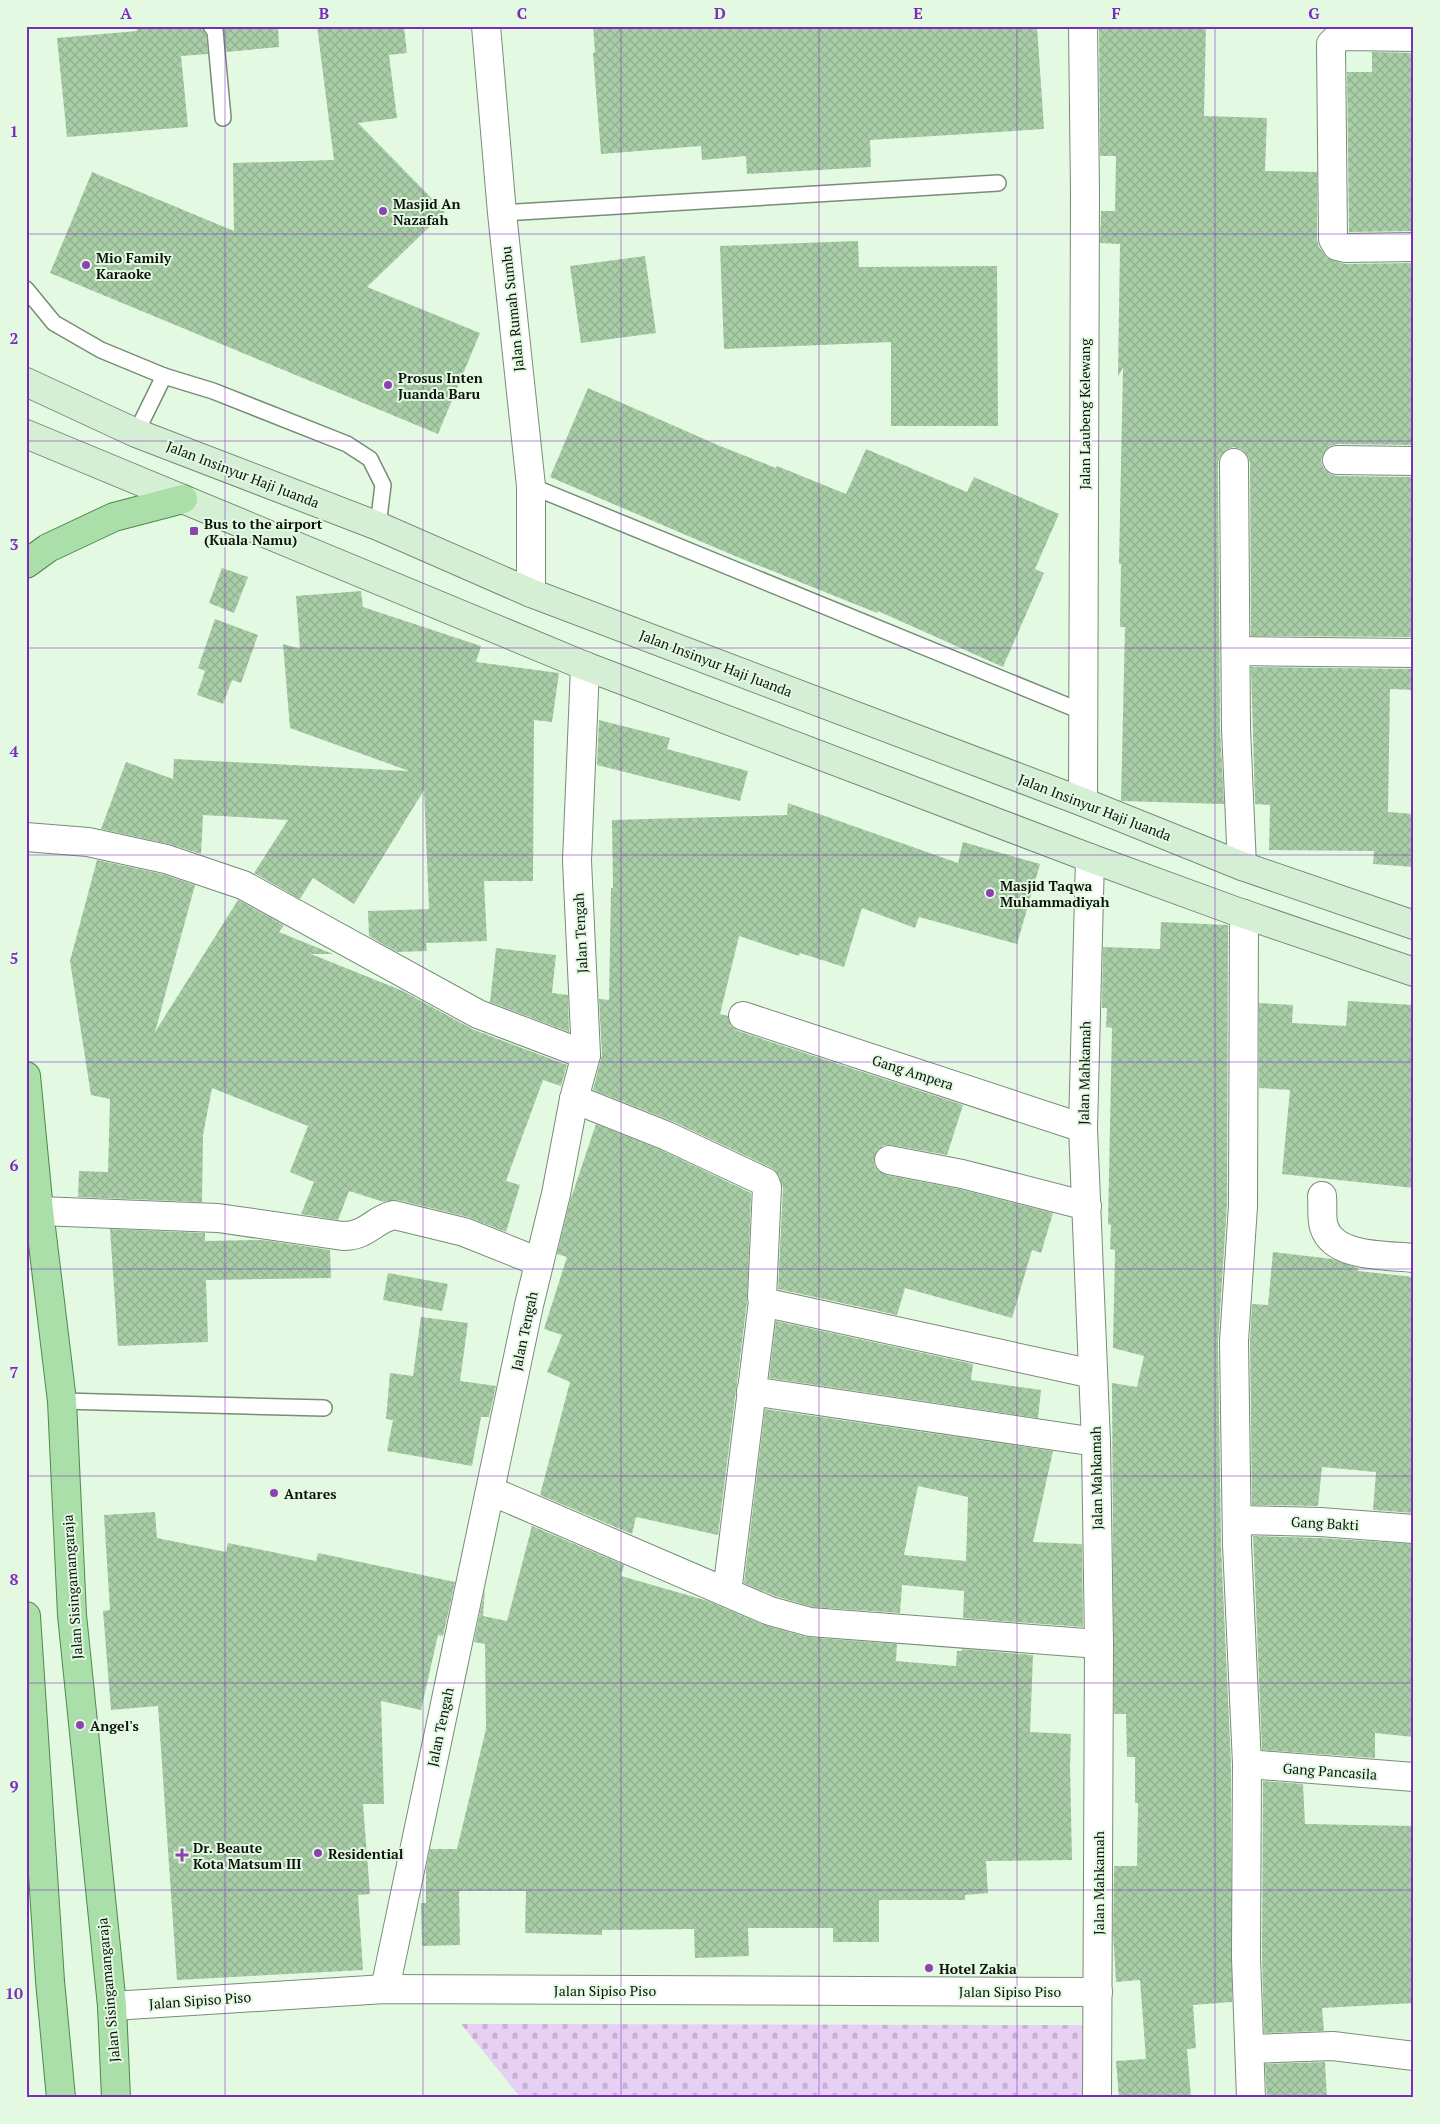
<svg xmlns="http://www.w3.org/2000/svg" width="1440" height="2124" font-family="'PT Serif',serif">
<defs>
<pattern id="cemetery-stones" width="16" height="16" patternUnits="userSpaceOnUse" patternTransform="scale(1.25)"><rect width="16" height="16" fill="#e7d0f4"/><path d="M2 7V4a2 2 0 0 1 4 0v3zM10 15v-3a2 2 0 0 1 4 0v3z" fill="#c5b2d0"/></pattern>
<pattern id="building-cross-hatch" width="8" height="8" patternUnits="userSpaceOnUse" patternTransform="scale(1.25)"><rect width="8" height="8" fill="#a9cea7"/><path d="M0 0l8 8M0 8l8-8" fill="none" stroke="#90b08f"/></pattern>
</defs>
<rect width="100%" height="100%" fill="#e3f9e2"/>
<!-- cemetery -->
<path fill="url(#cemetery-stones)" d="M 461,2024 L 1091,2025 L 1088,2098 L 521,2098 Z"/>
<!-- building -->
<g fill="url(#building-cross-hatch)" fill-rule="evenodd">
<path d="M 136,26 L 202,26 L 206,35 L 208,54 L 181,56 L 188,127 L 67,137 L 57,38 L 137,31 Z"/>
<path d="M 223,26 L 278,26 L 279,47 L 226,52 Z"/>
<path d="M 317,26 L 404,26 L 407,53 L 389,55 L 397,118 L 358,123 L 445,212 L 367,287 L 480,333 L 438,434 L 50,273 L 92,172 L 234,231 L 233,163 L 334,160 Z"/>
<path d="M 593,26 L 1037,26 L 1044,129 L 870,140 L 871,167 L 747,174 L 746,156 L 702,160 L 701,146 L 601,154 L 593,53 L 595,52 Z"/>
<path d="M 1099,26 L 1206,26 L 1204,116 L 1267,118 L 1265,171 L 1317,172 L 1317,239 L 1319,247 L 1327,258 L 1345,264 L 1414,263 L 1414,445 L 1337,444 L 1330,446 L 1324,452 L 1321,460 L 1323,467 L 1329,473 L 1336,476 L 1414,477 L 1414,637 L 1251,636 L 1250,462 L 1247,455 L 1241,449 L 1233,447 L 1226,450 L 1220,456 L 1218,463 L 1220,729 L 1224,804 L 1121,801 L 1125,627 L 1120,627 L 1121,564 L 1119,564 L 1123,367 L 1118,377 L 1120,244 L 1100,243 L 1101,211 L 1115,211 L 1116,156 L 1100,156 Z"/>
<path d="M 1372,52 L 1414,53 L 1414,231 L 1349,232 L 1347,72 L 1372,72 Z"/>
<path d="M 858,241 L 859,267 L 997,266 L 998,426 L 891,426 L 891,342 L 724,349 L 720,246 Z"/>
<path d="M 645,256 L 656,333 L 581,343 L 570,266 Z"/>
<path d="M 588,388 L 720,446 L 776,468 L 777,466 L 846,494 L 866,449 L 967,492 L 974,477 L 1059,514 L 1035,569 L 1044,573 L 1003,667 L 878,611 L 877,613 L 735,556 L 550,477 Z"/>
<path d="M 222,568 L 248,577 L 234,613 L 209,603 Z"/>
<path d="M 361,591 L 363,607 L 481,646 L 476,662 L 559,673 L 552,722 L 534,720 L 533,881 L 484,881 L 487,941 L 426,943 L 427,951 L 397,952 L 369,936 L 368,911 L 429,909 L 424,790 L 354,904 L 313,878 L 300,899 L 254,873 L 288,820 L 203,815 L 201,854 L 169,844 L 101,829 L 126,762 L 173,779 L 174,759 L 409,771 L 290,728 L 283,644 L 300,649 L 296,596 Z"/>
<path d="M 215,619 L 258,635 L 241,683 L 232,680 L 223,704 L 197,695 L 205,671 L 198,668 Z"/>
<path d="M 1251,667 L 1414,669 L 1414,690 L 1390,689 L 1388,812 L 1414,814 L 1414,867 L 1373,864 L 1374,851 L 1269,850 L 1270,805 L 1255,804 Z"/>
<path d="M 599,720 L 670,738 L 667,749 L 748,771 L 740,801 L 597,765 Z"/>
<path d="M 788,803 L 958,863 L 963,842 L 1040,864 L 1017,944 L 919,917 L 915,928 L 862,908 L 844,967 L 800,953 L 799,956 L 739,936 L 720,1014 L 728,1016 L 731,1026 L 738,1031 L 963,1105 L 947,1155 L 892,1145 L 884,1145 L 877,1150 L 874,1158 L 874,1165 L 878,1171 L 886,1175 L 959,1189 L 1053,1213 L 1041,1253 L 1032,1250 L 1012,1318 L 905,1288 L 897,1315 L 778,1289 L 783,1188 L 779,1176 L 772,1168 L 674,1122 L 593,1090 L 602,1055 L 599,999 L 609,1000 L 611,888 L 613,888 L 612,820 L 787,815 Z"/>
<path d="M 97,860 L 162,874 L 195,885 L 155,1032 L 238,900 L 284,925 L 279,932 L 333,954 L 311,954 L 403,991 L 472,1029 L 567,1065 L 561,1086 L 543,1080 L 506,1181 L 520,1185 L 506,1232 L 468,1217 L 398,1200 L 384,1202 L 349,1191 L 338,1220 L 301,1214 L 314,1182 L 290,1172 L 308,1126 L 212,1088 L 203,1135 L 202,1202 L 78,1197 L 79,1171 L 108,1172 L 110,1099 L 91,1095 L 70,961 Z"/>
<path d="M 1161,922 L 1228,925 L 1227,1205 L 1218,1341 L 1221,1545 L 1231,1764 L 1232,2002 L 1193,2005 L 1196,2048 L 1187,2049 L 1191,2098 L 1119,2098 L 1116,2061 L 1146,2059 L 1140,1980 L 1116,1982 L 1113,1933 L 1114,1866 L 1137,1866 L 1138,1803 L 1135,1803 L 1135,1757 L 1127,1757 L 1126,1714 L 1114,1714 L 1112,1383 L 1137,1387 L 1144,1356 L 1113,1348 L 1115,1250 L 1110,1249 L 1111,1225 L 1108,1224 L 1112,1028 L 1106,1027 L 1107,1008 L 1102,1008 L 1103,947 L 1160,949 Z"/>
<path d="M 496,948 L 556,955 L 552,993 L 568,995 L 569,1032 L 490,1002 Z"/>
<path d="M 1348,1001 L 1414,1005 L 1414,1188 L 1282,1174 L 1290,1090 L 1259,1088 L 1259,1003 L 1293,1005 L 1292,1023 L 1346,1026 Z"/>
<path d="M 596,1124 L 661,1150 L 751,1193 L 747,1302 L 718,1535 L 636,1517 L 632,1534 L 540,1495 L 570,1382 L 547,1372 L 562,1335 L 544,1329 L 567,1257 L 557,1254 L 570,1201 Z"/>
<path d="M 110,1229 L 205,1233 L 205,1241 L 263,1240 L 330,1250 L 331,1278 L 206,1280 L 208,1342 L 118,1346 Z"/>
<path d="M 1273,1252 L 1332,1259 L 1358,1268 L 1358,1271 L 1414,1277 L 1414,1513 L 1373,1510 L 1376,1472 L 1322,1467 L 1318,1506 L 1252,1505 L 1250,1341 L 1252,1304 L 1268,1305 Z"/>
<path d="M 388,1273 L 448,1284 L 442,1311 L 383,1300 Z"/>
<path d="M 421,1317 L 468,1323 L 460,1381 L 496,1386 L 489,1417 L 481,1417 L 472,1466 L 387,1451 L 393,1420 L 386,1419 L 390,1373 L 413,1376 Z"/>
<path d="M 776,1321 L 973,1364 L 971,1380 L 1041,1390 L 1038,1418 L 769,1378 Z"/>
<path d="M 765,1409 L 1053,1451 L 1033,1542 L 1082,1544 L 1083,1627 L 963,1618 L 964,1591 L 902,1585 L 900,1613 L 813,1607 L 775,1596 L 744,1583 ZM 918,1486 L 968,1497 L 966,1561 L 904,1555 Z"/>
<path d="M 155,1512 L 157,1538 L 226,1552 L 228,1543 L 316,1561 L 318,1553 L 455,1582 L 443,1636 L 438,1635 L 421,1710 L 381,1701 L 384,1804 L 363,1804 L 370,1894 L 358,1895 L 363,1970 L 177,1980 L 158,1706 L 111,1710 L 103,1611 L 110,1610 L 104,1515 Z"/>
<path d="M 532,1526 L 624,1565 L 621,1576 L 708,1601 L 764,1625 L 806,1637 L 897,1644 L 896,1661 L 956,1666 L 957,1651 L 962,1651 L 962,1649 L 1033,1655 L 1030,1732 L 1071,1734 L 1070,1766 L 1072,1860 L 986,1861 L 988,1893 L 965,1895 L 965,1900 L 879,1900 L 879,1942 L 833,1942 L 833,1928 L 748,1928 L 749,1956 L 695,1958 L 694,1929 L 602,1930 L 602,1935 L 525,1933 L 526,1891 L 459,1891 L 460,1945 L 422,1946 L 421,1903 L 426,1903 L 426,1869 L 430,1849 L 457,1849 L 486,1729 L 485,1644 L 474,1642 L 485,1588 L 483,1616 L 507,1621 Z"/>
<path d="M 1253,1536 L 1319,1538 L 1414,1544 L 1414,1737 L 1375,1733 L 1375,1758 L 1262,1750 Z"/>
<path d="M 1263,1781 L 1303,1784 L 1305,1824 L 1414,1826 L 1414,2003 L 1322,2008 L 1324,2031 L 1264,2033 L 1262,1957 Z"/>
<path d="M 1325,2062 L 1327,2098 L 1267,2098 L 1265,2064 Z"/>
</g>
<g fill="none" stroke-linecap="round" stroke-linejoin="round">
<defs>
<g id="service">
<path d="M 211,26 L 215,31 L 223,118"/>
<path d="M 502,213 L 998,183"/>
<path d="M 26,289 L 54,323 L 101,350 L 164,376"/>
<path d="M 136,433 L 164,376 L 213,391 L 347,444 L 370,459 L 383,485 L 378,526"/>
<path d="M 531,486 L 1083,712"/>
<path d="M 62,1401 L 324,1408"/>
</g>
<g id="minor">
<path d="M 486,26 L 502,213 L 531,486 L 531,593"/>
<path d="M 1083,26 L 1085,193 L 1083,802"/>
<path d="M 1414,37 L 1345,36 L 1336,39 L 1331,44 L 1333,239 L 1337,246 L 1345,248 L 1414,247"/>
<path d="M 1337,460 L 1414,461"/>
<path d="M 1234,463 L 1236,729 L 1242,866"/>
<path d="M 1236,651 L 1414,653"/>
<path d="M 26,837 L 88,842 L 166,859 L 243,885 L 478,1014 L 586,1055"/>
<path d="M 1090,858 L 1083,1128 L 1096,1442 L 1099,1644 L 1097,2098"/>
<path d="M 1244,914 L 1243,1206 L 1234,1341 L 1237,1544 L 1247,1764 L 1246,1957 L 1251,2098"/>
<path d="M 743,1016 L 1083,1128"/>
<path d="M 574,1099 L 667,1136 L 765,1182 L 767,1187 L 762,1297 L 763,1301 L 767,1303 L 1093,1374"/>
<path d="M 889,1160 L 962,1174 L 1087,1206"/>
<path d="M 1322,1196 C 1323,1205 1321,1218 1324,1227 C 1334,1258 1386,1255 1414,1258"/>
<path d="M 39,1211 L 218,1218 L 343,1236 C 368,1236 374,1219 394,1215 L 464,1232 L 539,1262"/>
<path d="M 751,1391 L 1096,1442"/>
<path d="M 491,1491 L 770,1611 L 810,1622 L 1099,1644"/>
<path d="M 1237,1520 L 1320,1522 L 1414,1529"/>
<path d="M 727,1592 L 763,1301"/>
<path d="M 1247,1764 L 1414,1777"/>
<path d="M 385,1989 L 529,1305 L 556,1194 L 574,1099 L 586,1055 L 577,861 L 585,666"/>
<path d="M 112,2006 L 385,1989 L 1098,1992"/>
<path d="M 1250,2049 L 1333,2046 L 1414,2056"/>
</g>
<g id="secondary">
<path d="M 26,382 L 136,433 L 378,526 L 531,593 L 1083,802 L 1242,866 L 1414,925"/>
<path d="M 26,434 L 585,666 L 1090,858 L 1235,911 L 1414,972"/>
</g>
<g id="primary">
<path d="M 26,564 L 48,548 L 114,517 L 183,499"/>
<path d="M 26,1076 L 39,1211 L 62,1401 L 72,1615 L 112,2006 L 116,2098"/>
<path d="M 26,1616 L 50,1981 L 61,2098"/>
</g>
</defs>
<!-- service casing -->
<use href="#service" stroke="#788c77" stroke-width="18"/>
<!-- minor casing -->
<use href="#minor" stroke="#788c77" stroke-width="30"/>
<!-- secondary casing -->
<use href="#secondary" stroke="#788c77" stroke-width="30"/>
<!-- primary casing -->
<use href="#primary" stroke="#4e894c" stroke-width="30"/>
<!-- service -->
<use href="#service" stroke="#fff" stroke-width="15"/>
<!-- minor -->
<use href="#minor" stroke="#fff" stroke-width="28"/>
<!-- secondary -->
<use href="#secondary" stroke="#d4efd4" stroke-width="28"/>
<!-- primary -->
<use href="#primary" stroke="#aadfa9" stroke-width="28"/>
</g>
<!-- grid -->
<path fill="none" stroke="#7b2cbf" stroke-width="1" stroke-opacity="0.55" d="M 225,26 L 225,2098M 423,26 L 423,2098M 621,26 L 621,2098M 819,26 L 819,2098M 1017,26 L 1017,2098M 1215,26 L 1215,2098M 26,234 L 1414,234M 26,441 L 1414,441M 26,648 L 1414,648M 26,855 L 1414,855M 26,1062 L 1414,1062M 26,1269 L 1414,1269M 26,1476 L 1414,1476M 26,1683 L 1414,1683M 26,1890 L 1414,1890"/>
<!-- markers -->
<g fill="#8e41b1" stroke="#e3f9e2" stroke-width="2">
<circle cx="383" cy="211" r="5"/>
<circle cx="86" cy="265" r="5"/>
<circle cx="388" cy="385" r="5"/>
<rect x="189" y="526" width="10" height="10" rx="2.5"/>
<circle cx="990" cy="893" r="5"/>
<circle cx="274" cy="1493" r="5"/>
<circle cx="80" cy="1725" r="5"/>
<circle cx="318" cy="1853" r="5"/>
<path d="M179.5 1847.5h5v5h5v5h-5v5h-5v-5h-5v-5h5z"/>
<circle cx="929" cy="1968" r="5"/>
</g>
<g text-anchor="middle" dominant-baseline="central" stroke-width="4" stroke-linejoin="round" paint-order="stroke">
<!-- poi labels -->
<g font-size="14" font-weight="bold" fill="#0c130c" stroke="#e3f9e2" text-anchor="start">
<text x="393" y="203">Masjid An<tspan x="393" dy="16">Nazafah</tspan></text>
<text x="96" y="257">Mio Family<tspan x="96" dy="16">Karaoke</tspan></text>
<text x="398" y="377">Prosus Inten<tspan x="398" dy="16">Juanda Baru</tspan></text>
<text x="204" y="523">Bus to the airport<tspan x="204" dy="16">(Kuala Namu)</tspan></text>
<text x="1000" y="885">Masjid Taqwa<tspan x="1000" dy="16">Muhammadiyah</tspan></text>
<text x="284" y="1493">Antares</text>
<text x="90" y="1725">Angel's</text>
<text x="193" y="1847">Dr. Beaute<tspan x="193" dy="16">Kota Matsum III</tspan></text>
<text x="328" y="1853">Residential</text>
<text x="939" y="1968">Hotel Zakia</text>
</g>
<!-- street labels -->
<g font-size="14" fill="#0c130c" stroke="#e3f9e2">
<text transform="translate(512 309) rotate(-96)">Jalan Rumah Sumbu</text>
<text transform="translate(1084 414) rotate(-90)">Jalan Laubeng Kelewang</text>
<text transform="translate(243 474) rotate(21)">Jalan Insinyur Haji Juanda</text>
<text transform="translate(716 663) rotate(21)">Jalan Insinyur Haji Juanda</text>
<text transform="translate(1095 807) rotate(21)">Jalan Insinyur Haji Juanda</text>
<text transform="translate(580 933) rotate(-93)">Jalan Tengah</text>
<text transform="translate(913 1072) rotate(18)">Gang Ampera</text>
<text transform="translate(1084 1073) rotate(-89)">Jalan Mahkamah</text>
<text transform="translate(524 1331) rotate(-78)">Jalan Tengah</text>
<text transform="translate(1096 1478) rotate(-91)">Jalan Mahkamah</text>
<text transform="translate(1325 1523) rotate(3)">Gang Bakti</text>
<text transform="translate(72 1587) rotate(-94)">Jalan Sisingamangaraja</text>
<text transform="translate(440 1727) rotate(-78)">Jalan Tengah</text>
<text transform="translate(1330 1771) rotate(4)">Gang Pancasila</text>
<text transform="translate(1098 1883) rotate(-90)">Jalan Mahkamah</text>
<text transform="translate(108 1990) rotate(-95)">Jalan Sisingamangaraja</text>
<text x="605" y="1990">Jalan Sipiso Piso</text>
<text x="1010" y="1991">Jalan Sipiso Piso</text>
<text transform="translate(200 2000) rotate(-4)">Jalan Sipiso Piso</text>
</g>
</g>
<!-- border -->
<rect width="1440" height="2124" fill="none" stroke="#e3f9e2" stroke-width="55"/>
<rect x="28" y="28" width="1384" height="2068" fill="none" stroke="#7b2cbf" stroke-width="2"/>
<g font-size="16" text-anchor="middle" font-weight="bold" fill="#7b2cbf">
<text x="126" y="19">A</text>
<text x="324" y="19">B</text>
<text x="522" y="19">C</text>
<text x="720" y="19">D</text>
<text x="918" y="19">E</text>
<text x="1116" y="19">F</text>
<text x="1314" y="19">G</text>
<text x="14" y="137">1</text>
<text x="14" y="344">2</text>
<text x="14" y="550">3</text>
<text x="14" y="757">4</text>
<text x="14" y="964">5</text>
<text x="14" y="1171">6</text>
<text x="14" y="1378">7</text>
<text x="14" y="1585">8</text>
<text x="14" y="1792">9</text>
<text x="14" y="1999">10</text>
</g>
</svg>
